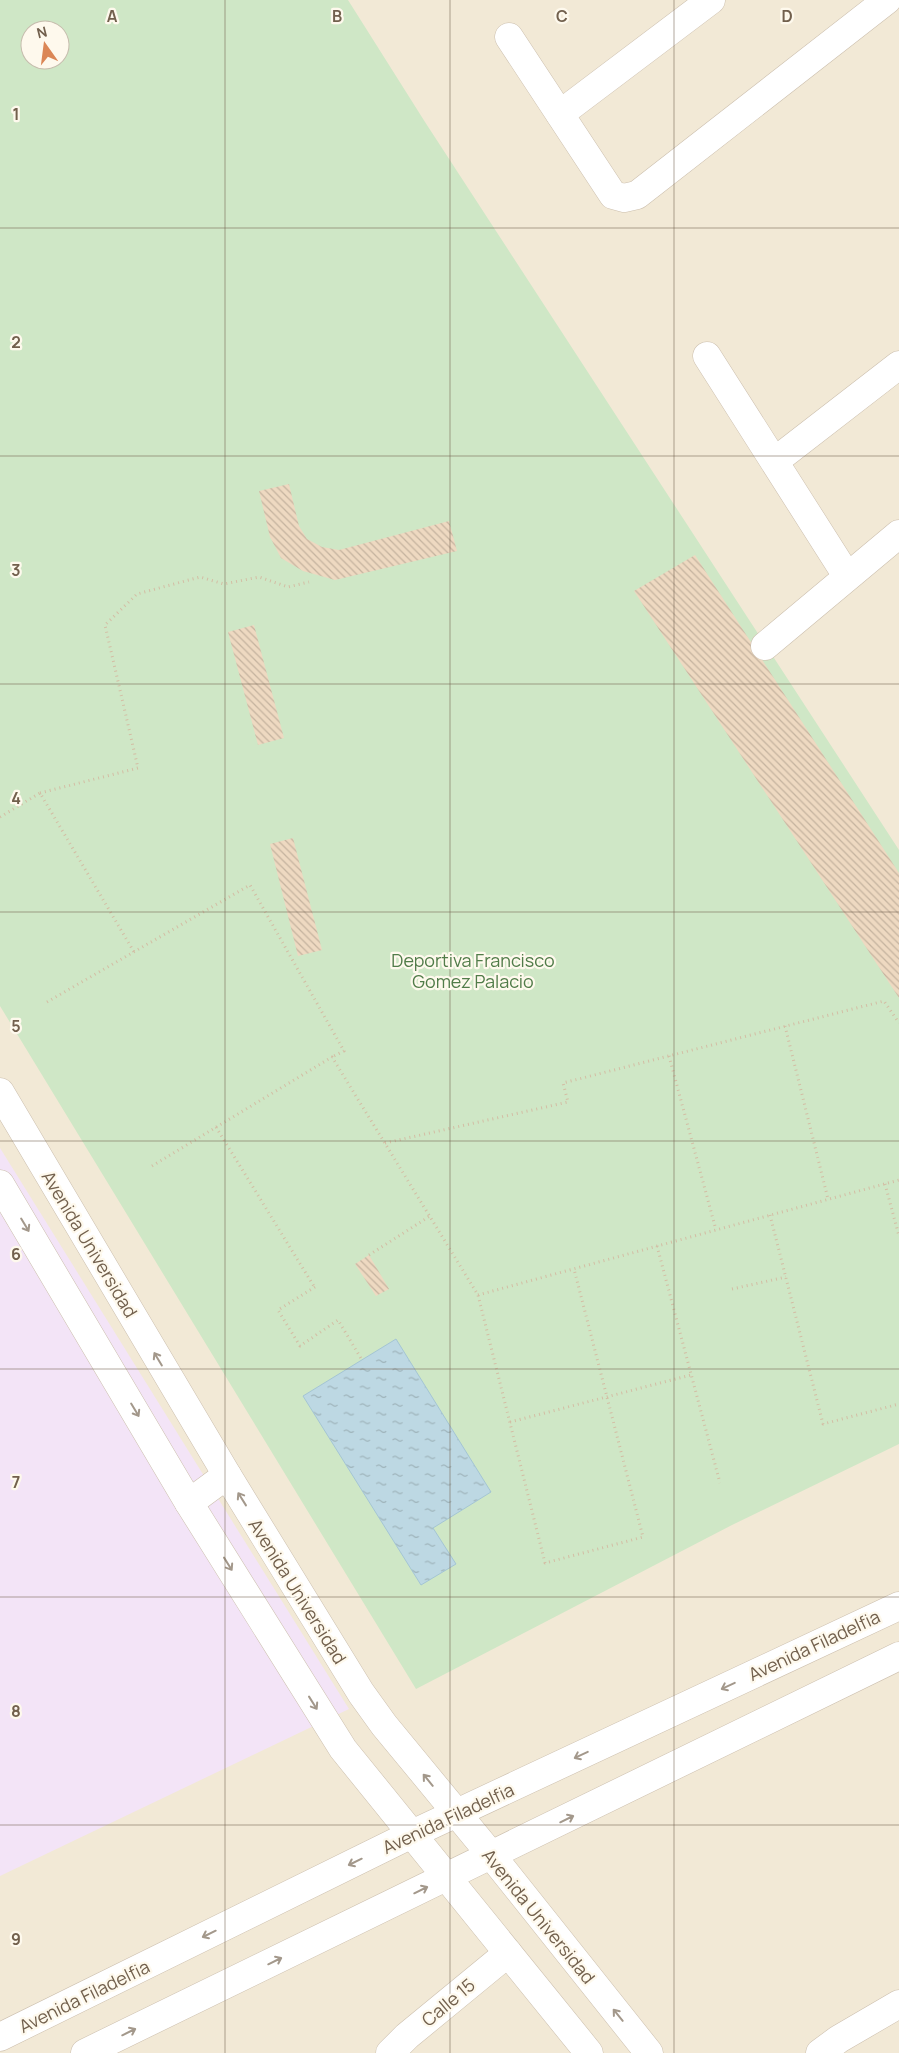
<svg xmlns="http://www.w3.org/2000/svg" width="899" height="2053" font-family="Manrope,sans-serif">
<defs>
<pattern id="water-ripples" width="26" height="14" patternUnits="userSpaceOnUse" patternTransform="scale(1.25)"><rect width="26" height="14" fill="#bdd8e3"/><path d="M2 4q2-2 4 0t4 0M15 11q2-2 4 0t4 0" fill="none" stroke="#9eb3ba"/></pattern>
<pattern id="building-back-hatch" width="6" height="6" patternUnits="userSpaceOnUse" patternTransform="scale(1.25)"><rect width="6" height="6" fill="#eed9c1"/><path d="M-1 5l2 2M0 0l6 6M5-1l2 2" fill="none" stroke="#c5b39f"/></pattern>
</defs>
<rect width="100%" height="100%" fill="#fbf6e7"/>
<!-- residential -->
<path fill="#f2e9d6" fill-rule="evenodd" d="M 0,0 L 899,0 L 899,2053 L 0,2053 ZM 30,30 L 60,30 L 60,60 L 30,60 Z"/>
<!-- education -->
<path fill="#f3e4f7" d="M 0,1148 L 349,1709 L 0,1876 Z"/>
<!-- green -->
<path fill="#cfe7c6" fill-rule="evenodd" d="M 0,0 L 348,0 L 425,122 L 899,850 L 899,1444 L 732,1525 L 416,1689 L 0,1006 ZM 30,30 L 60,30 L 60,60 L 30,60 Z"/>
<!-- water -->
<path fill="url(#water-ripples)" stroke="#a4c5d4" d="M 396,1339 L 491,1492 L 433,1528 L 456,1564 L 421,1585 L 303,1396 Z"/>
<!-- building -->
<g fill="url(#building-back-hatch)">
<path d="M 289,484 L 299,526 L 307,539 L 322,547 L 339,550 L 449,521 L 457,551 L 335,580 L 303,571 L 281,558 L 270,537 L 259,491 Z"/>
<path d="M 695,555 L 899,873 L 899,998 L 634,591 Z"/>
<path d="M 254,625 L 284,738 L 258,745 L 228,632 Z"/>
<path d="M 293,838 L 322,950 L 298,956 L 270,844 Z"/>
<path d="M 369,1255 L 389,1289 L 376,1296 L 355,1264 Z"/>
</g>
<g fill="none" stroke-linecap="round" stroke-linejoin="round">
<defs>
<g id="minor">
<path d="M 509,37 L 613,195 L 624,198 L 637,195 L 887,0"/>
<path d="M 560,114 L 711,0"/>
<path d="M 707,356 L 847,576"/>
<path d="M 775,461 L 899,365"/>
<path d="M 765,646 L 899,534"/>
<path d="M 0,1092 L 227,1475 L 361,1693 L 384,1725 L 492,1856 L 649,2053"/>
<path d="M 0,1184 L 189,1503 L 343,1749 L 589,2053"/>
<path d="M 189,1503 L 227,1475"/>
<path d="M 0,2037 L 412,1834 L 899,1606"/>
<path d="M 85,2053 L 899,1656"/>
<path d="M 390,2053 L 407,2036 L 508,1953"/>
<path d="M 820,2053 L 839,2039 L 899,2004"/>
</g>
</defs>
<!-- minor casing -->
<use href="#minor" stroke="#ccbfae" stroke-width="29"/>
<!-- path -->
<g stroke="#d3bda4" stroke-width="3" stroke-dasharray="1 4" stroke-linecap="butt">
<path d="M 40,793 L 138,768 L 105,625 L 137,594 L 200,577 L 224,584 L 259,577 L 288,587 L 309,582"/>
<path d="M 0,817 L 40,793 L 134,952"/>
<path d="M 47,1002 L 250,885 L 344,1051 L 332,1057"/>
<path d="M 785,1026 L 828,1199"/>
<path d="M 669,1056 L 716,1230"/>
<path d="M 216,1127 L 315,1288"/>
<path d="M 385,1143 L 568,1102 L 563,1083 L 884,1001 L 899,1023"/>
<path d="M 152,1166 L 332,1057 L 478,1295 L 545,1563 L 643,1537 L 574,1269"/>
<path d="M 885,1184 L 899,1236"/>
<path d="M 770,1215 L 823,1424 L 899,1404"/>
<path d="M 657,1246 L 720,1483"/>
<path d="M 369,1255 L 430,1216"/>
<path d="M 315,1287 L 278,1310 L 300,1346 L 338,1320 L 362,1360"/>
<path d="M 732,1289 L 786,1277"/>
<path d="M 478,1295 L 899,1180"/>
<path d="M 510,1422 L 691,1375"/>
</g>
<!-- minor -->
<use href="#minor" stroke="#fff" stroke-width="28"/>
</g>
<!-- one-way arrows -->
<defs><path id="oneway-shaft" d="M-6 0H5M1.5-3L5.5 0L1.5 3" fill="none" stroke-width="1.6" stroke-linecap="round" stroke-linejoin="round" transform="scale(1.25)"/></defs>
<g stroke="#a3988b">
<use href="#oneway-shaft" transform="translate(25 1225) rotate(59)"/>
<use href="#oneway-shaft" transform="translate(158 1359) rotate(-121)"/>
<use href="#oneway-shaft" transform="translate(135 1410) rotate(59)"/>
<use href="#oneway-shaft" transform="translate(242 1499) rotate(-122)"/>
<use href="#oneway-shaft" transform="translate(228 1564) rotate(58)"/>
<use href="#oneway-shaft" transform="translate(728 1686) rotate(155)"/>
<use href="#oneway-shaft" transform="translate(313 1703) rotate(58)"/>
<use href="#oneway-shaft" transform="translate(581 1755) rotate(155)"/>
<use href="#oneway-shaft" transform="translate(428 1780) rotate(-129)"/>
<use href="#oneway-shaft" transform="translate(567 1819) rotate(-26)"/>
<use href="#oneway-shaft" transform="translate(355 1862) rotate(154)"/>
<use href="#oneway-shaft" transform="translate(421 1890) rotate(-26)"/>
<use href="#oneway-shaft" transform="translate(209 1934) rotate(154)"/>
<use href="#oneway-shaft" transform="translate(275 1961) rotate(-26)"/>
<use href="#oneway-shaft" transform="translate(618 2015) rotate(-129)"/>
<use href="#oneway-shaft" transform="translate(129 2032) rotate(-26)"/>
</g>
<!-- grid -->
<path fill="none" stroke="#72604d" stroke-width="1" stroke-opacity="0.55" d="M 225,0 L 225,2053M 450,0 L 450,2053M 674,0 L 674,2053M 0,228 L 899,228M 0,456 L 899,456M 0,684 L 899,684M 0,912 L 899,912M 0,1141 L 899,1141M 0,1369 L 899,1369M 0,1597 L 899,1597M 0,1825 L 899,1825"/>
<g text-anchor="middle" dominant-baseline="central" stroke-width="4.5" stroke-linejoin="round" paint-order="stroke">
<!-- park labels -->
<g font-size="18" fill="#517c49" stroke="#fef9ed">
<text x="473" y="960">Deportiva Francisco<tspan x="473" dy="21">Gomez Palacio</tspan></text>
</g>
<!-- street labels -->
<g font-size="18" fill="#72604d" stroke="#fef9ed">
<text transform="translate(90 1244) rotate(59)">Avenida Universidad</text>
<text transform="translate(298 1591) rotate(58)">Avenida Universidad</text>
<text transform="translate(814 1645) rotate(-25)">Avenida Filadelfia</text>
<text transform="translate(448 1818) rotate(-25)">Avenida Filadelfia</text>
<text transform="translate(539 1916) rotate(51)">Avenida Universidad</text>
<text transform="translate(84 1996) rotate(-26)">Avenida Filadelfia</text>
<text transform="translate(448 2002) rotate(-40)">Calle 15</text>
</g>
</g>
<g font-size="16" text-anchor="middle" font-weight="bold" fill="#72604d" stroke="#fef9ed" stroke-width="4.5" stroke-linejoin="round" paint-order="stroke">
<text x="112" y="22">A</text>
<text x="337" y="22">B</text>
<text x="562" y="22">C</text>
<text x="787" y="22">D</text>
<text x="16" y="120">1</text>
<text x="16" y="348">2</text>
<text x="16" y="576">3</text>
<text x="16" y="804">4</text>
<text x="16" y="1032">5</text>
<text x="16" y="1260">6</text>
<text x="16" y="1488">7</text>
<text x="16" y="1717">8</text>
<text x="16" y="1945">9</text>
</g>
<!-- north arrow -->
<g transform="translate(45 45) rotate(346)"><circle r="24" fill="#fef9ed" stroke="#c6bcad"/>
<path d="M0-4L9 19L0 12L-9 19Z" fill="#db8756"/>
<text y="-8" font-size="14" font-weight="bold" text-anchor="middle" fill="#72604d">N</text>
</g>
</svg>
